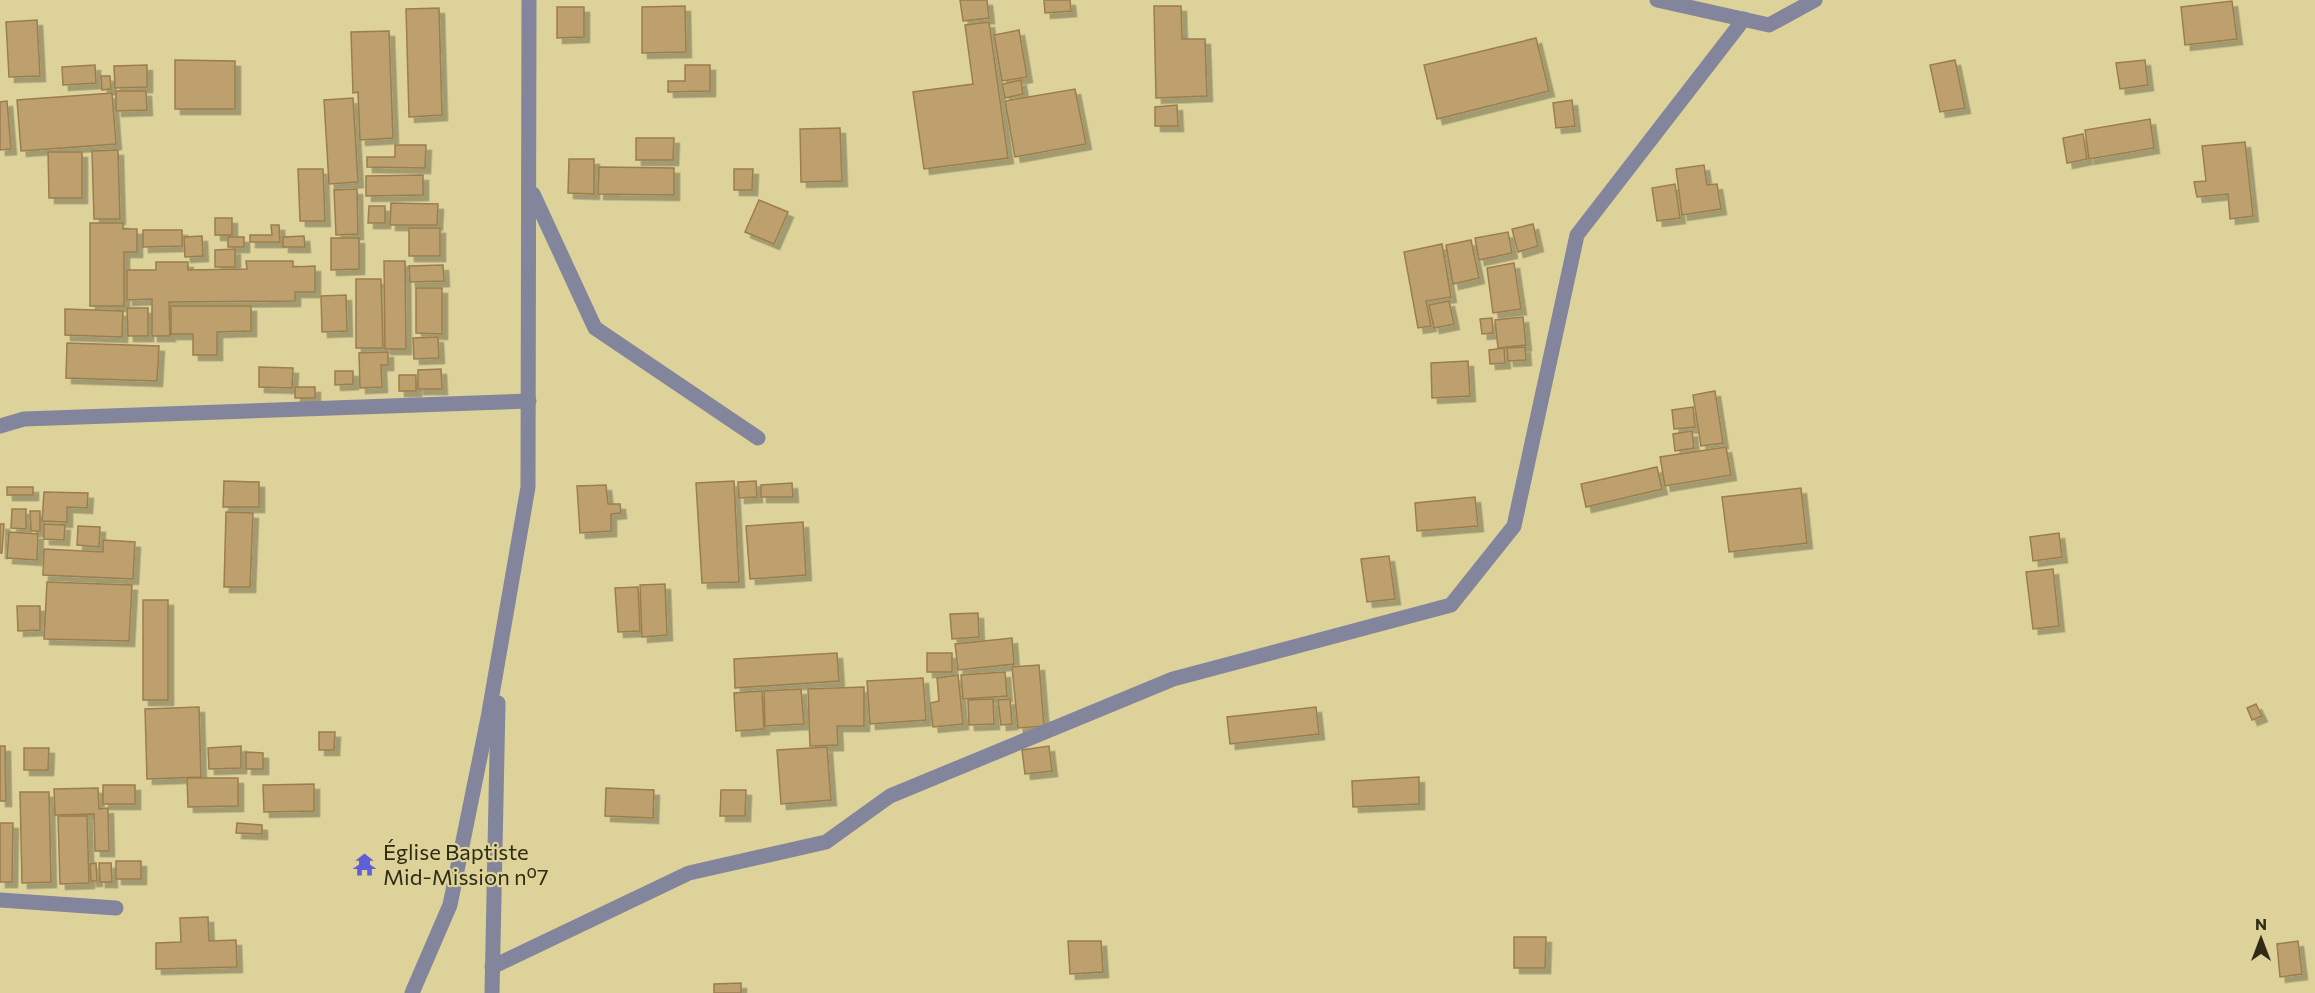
<svg xmlns="http://www.w3.org/2000/svg" width="2315" height="993" font-family="Commissioner,sans-serif">
<defs>
<filter id="shadow"><feDropShadow dx="5.5" dy="5.5" stdDeviation="0" flood-color="#0004"/></filter>
</defs>
<rect width="100%" height="100%" fill="#ddd39a"/>
<!-- building -->
<g fill="#bea06e" stroke="#9b7e4d" stroke-width="1.5" filter="url(#shadow)">
<path d="M 960,0 L 987,0 L 989,18 L 963,21 Z"/>
<path d="M 1044,0 L 1070,0 L 1071,11 L 1045,13 Z"/>
<path d="M 2232,1 L 2237,39 L 2185,45 L 2181,7 Z"/>
<path d="M 685,6 L 686,52 L 642,53 L 642,7 Z"/>
<path d="M 1154,6 L 1181,6 L 1182,39 L 1205,39 L 1207,96 L 1156,98 Z"/>
<path d="M 557,7 L 584,7 L 584,37 L 557,38 Z"/>
<path d="M 439,8 L 442,115 L 409,117 L 406,9 Z"/>
<path d="M 37,20 L 40,76 L 9,77 L 6,22 Z"/>
<path d="M 989,22 L 1008,158 L 924,169 L 913,92 L 973,84 L 965,25 Z"/>
<path d="M 1019,30 L 1027,77 L 1002,81 L 994,35 Z"/>
<path d="M 389,31 L 393,138 L 360,140 L 358,92 L 353,93 L 351,32 Z"/>
<path d="M 1536,38 L 1549,91 L 1437,119 L 1424,65 Z"/>
<path d="M 175,60 L 235,61 L 235,109 L 175,109 Z"/>
<path d="M 1955,60 L 1965,108 L 1940,112 L 1930,65 Z"/>
<path d="M 2145,60 L 2148,85 L 2120,89 L 2116,63 Z"/>
<path d="M 95,65 L 96,83 L 63,85 L 62,67 Z"/>
<path d="M 147,65 L 147,87 L 115,88 L 114,66 Z"/>
<path d="M 685,65 L 710,65 L 710,91 L 668,92 L 668,81 L 685,81 Z"/>
<path d="M 101,76 L 110,76 L 111,89 L 102,90 Z"/>
<path d="M 1021,80 L 1023,94 L 1005,98 L 1002,84 Z"/>
<path d="M 1075,89 L 1086,144 L 1015,157 L 1005,101 Z"/>
<path d="M 116,91 L 146,91 L 147,110 L 116,111 Z"/>
<path d="M 112,93 L 116,144 L 21,151 L 17,100 Z"/>
<path d="M 353,98 L 358,182 L 329,184 L 324,100 Z"/>
<path d="M 1572,100 L 1575,126 L 1556,128 L 1553,103 Z"/>
<path d="M 7,101 L 11,149 L 0,150 L 0,102 Z"/>
<path d="M 1177,105 L 1178,126 L 1155,126 L 1155,107 Z"/>
<path d="M 2150,119 L 2154,148 L 2089,159 L 2085,130 Z"/>
<path d="M 840,128 L 842,181 L 801,182 L 800,129 Z"/>
<path d="M 2083,134 L 2087,159 L 2067,163 L 2063,138 Z"/>
<path d="M 636,138 L 674,138 L 673,160 L 636,160 Z"/>
<path d="M 2245,142 L 2253,216 L 2230,219 L 2228,194 L 2197,197 L 2194,182 L 2206,181 L 2202,146 Z"/>
<path d="M 395,145 L 426,145 L 425,168 L 367,167 L 367,157 L 395,157 Z"/>
<path d="M 118,150 L 120,219 L 94,219 L 92,151 Z"/>
<path d="M 48,152 L 82,152 L 82,198 L 49,198 Z"/>
<path d="M 569,159 L 594,159 L 594,194 L 568,193 Z"/>
<path d="M 1704,165 L 1707,185 L 1717,184 L 1721,209 L 1682,215 L 1676,169 Z"/>
<path d="M 599,167 L 674,168 L 674,195 L 598,194 Z"/>
<path d="M 298,169 L 323,169 L 325,221 L 300,221 Z"/>
<path d="M 734,169 L 753,169 L 752,190 L 734,190 Z"/>
<path d="M 423,175 L 423,195 L 366,196 L 366,176 Z"/>
<path d="M 1675,184 L 1680,218 L 1657,221 L 1652,188 Z"/>
<path d="M 357,189 L 358,234 L 336,235 L 334,190 Z"/>
<path d="M 759,200 L 788,212 L 774,244 L 745,232 Z"/>
<path d="M 391,203 L 438,204 L 437,225 L 390,225 Z"/>
<path d="M 369,206 L 385,206 L 385,223 L 368,223 Z"/>
<rect x="215" y="218" width="17" height="17"/>
<path d="M 90,223 L 123,223 L 123,229 L 137,229 L 137,252 L 124,252 L 124,306 L 90,306 Z"/>
<path d="M 1533,224 L 1538,246 L 1518,252 L 1512,229 Z"/>
<path d="M 271,225 L 279,225 L 280,242 L 250,242 L 250,235 L 272,235 Z"/>
<rect x="409" y="228" width="31" height="28"/>
<path d="M 143,230 L 182,230 L 182,246 L 143,247 Z"/>
<path d="M 1508,232 L 1512,253 L 1479,260 L 1475,238 Z"/>
<path d="M 202,236 L 203,256 L 185,257 L 184,237 Z"/>
<path d="M 304,236 L 305,247 L 283,247 L 283,237 Z"/>
<rect x="228" y="237" width="16" height="10"/>
<path d="M 331,238 L 359,238 L 359,269 L 331,270 Z"/>
<path d="M 1471,240 L 1479,278 L 1453,284 L 1446,245 Z"/>
<path d="M 1442,244 L 1451,297 L 1426,301 L 1431,326 L 1418,328 L 1404,252 Z"/>
<path d="M 235,249 L 235,267 L 215,267 L 215,250 Z"/>
<path d="M 246,261 L 293,261 L 293,267 L 315,266 L 315,292 L 295,292 L 295,301 L 169,302 L 170,336 L 152,336 L 152,299 L 127,300 L 127,270 L 156,270 L 156,262 L 188,262 L 188,270 L 247,269 Z"/>
<path d="M 384,261 L 405,261 L 406,349 L 385,349 Z"/>
<path d="M 1514,263 L 1521,309 L 1493,313 L 1487,268 Z"/>
<path d="M 443,265 L 444,281 L 410,282 L 409,266 Z"/>
<path d="M 356,279 L 381,279 L 383,348 L 356,348 Z"/>
<path d="M 416,288 L 442,288 L 442,334 L 416,333 Z"/>
<path d="M 346,295 L 347,331 L 322,332 L 321,296 Z"/>
<path d="M 1449,301 L 1454,324 L 1434,328 L 1429,305 Z"/>
<path d="M 171,306 L 251,306 L 251,331 L 217,332 L 217,355 L 193,355 L 193,334 L 171,334 Z"/>
<path d="M 127,308 L 148,308 L 148,336 L 128,336 Z"/>
<path d="M 65,309 L 123,311 L 122,337 L 65,335 Z"/>
<path d="M 1523,317 L 1526,345 L 1498,348 L 1495,320 Z"/>
<path d="M 1492,318 L 1493,333 L 1482,334 L 1480,319 Z"/>
<path d="M 438,337 L 439,358 L 414,359 L 413,338 Z"/>
<path d="M 67,343 L 159,346 L 157,381 L 66,378 Z"/>
<path d="M 1525,347 L 1526,360 L 1508,361 L 1507,348 Z"/>
<path d="M 1504,348 L 1505,363 L 1490,364 L 1489,350 Z"/>
<path d="M 388,352 L 388,365 L 381,365 L 382,387 L 360,388 L 359,353 Z"/>
<path d="M 1468,361 L 1470,396 L 1432,398 L 1431,363 Z"/>
<path d="M 259,367 L 293,368 L 292,388 L 259,387 Z"/>
<path d="M 441,369 L 442,389 L 418,389 L 418,370 Z"/>
<path d="M 335,371 L 353,371 L 353,384 L 335,385 Z"/>
<rect x="399" y="375" width="17" height="16"/>
<rect x="295" y="387" width="20" height="11"/>
<path d="M 1715,391 L 1723,443 L 1701,446 L 1693,395 Z"/>
<path d="M 1693,407 L 1695,427 L 1674,429 L 1672,410 Z"/>
<path d="M 1692,431 L 1694,448 L 1675,451 L 1673,434 Z"/>
<path d="M 1726,447 L 1731,475 L 1665,486 L 1660,457 Z"/>
<path d="M 1657,467 L 1662,489 L 1586,507 L 1581,484 Z"/>
<path d="M 224,481 L 259,482 L 259,507 L 223,507 Z"/>
<path d="M 734,481 L 739,582 L 702,583 L 696,483 Z"/>
<path d="M 756,481 L 757,497 L 739,498 L 738,482 Z"/>
<path d="M 792,483 L 793,497 L 761,497 L 761,485 Z"/>
<path d="M 606,485 L 608,504 L 620,504 L 621,513 L 611,514 L 611,531 L 580,533 L 577,486 Z"/>
<rect x="7" y="487" width="26" height="8"/>
<path d="M 1801,488 L 1807,543 L 1729,552 L 1722,497 Z"/>
<path d="M 44,492 L 88,493 L 87,508 L 67,507 L 67,522 L 42,521 Z"/>
<path d="M 1475,497 L 1478,526 L 1417,531 L 1415,503 Z"/>
<path d="M 12,509 L 26,509 L 26,529 L 11,528 Z"/>
<path d="M 30,511 L 40,511 L 40,531 L 31,531 Z"/>
<path d="M 226,512 L 253,513 L 250,587 L 224,587 Z"/>
<path d="M 803,522 L 806,575 L 750,579 L 746,526 Z"/>
<path d="M 0,524 L 4,524 L 2,553 L 0,553 Z"/>
<path d="M 44,524 L 65,525 L 64,540 L 44,539 Z"/>
<path d="M 78,526 L 100,527 L 99,547 L 77,545 Z"/>
<path d="M 9,532 L 38,534 L 37,560 L 7,558 Z"/>
<path d="M 2059,533 L 2062,557 L 2033,561 L 2030,537 Z"/>
<path d="M 103,540 L 135,542 L 133,579 L 43,575 L 44,549 L 103,552 Z"/>
<path d="M 1389,556 L 1395,599 L 1367,602 L 1361,559 Z"/>
<path d="M 2053,569 L 2059,626 L 2033,629 L 2026,572 Z"/>
<path d="M 47,582 L 132,585 L 129,641 L 44,639 Z"/>
<path d="M 665,584 L 667,635 L 642,637 L 640,585 Z"/>
<path d="M 638,587 L 640,631 L 618,632 L 615,588 Z"/>
<rect x="143" y="600" width="25" height="100"/>
<path d="M 17,606 L 40,606 L 40,630 L 18,631 Z"/>
<path d="M 978,613 L 979,637 L 952,639 L 950,614 Z"/>
<path d="M 1012,638 L 1014,664 L 958,670 L 955,644 Z"/>
<path d="M 837,653 L 839,681 L 735,688 L 734,659 Z"/>
<rect x="927" y="653" width="25" height="19"/>
<path d="M 1039,665 L 1044,726 L 1018,728 L 1012,667 Z"/>
<path d="M 1005,672 L 1007,696 L 963,699 L 961,675 Z"/>
<path d="M 958,675 L 963,724 L 933,727 L 930,703 L 939,701 L 937,678 Z"/>
<path d="M 923,678 L 926,720 L 870,724 L 867,681 Z"/>
<path d="M 864,687 L 864,726 L 837,726 L 838,745 L 810,746 L 808,689 Z"/>
<path d="M 801,689 L 804,724 L 765,726 L 764,691 Z"/>
<path d="M 762,691 L 764,729 L 736,731 L 734,693 Z"/>
<path d="M 993,699 L 994,724 L 969,725 L 968,700 Z"/>
<path d="M 1010,699 L 1012,724 L 1001,725 L 998,700 Z"/>
<path d="M 2256,704 L 2262,716 L 2252,720 L 2247,708 Z"/>
<path d="M 199,707 L 201,777 L 147,779 L 145,709 Z"/>
<path d="M 1316,707 L 1319,734 L 1230,744 L 1227,717 Z"/>
<path d="M 319,732 L 335,732 L 334,750 L 319,750 Z"/>
<path d="M 0,746 L 5,746 L 6,801 L 0,801 Z"/>
<path d="M 241,746 L 241,768 L 209,769 L 208,748 Z"/>
<path d="M 1049,746 L 1052,771 L 1025,774 L 1022,750 Z"/>
<path d="M 827,747 L 831,800 L 781,804 L 777,750 Z"/>
<path d="M 24,748 L 49,748 L 48,770 L 24,770 Z"/>
<path d="M 246,752 L 263,753 L 263,769 L 246,769 Z"/>
<path d="M 1419,777 L 1419,804 L 1353,807 L 1352,781 Z"/>
<path d="M 187,778 L 238,778 L 238,806 L 188,807 Z"/>
<path d="M 314,784 L 314,811 L 264,812 L 263,785 Z"/>
<rect x="103" y="785" width="32" height="19"/>
<path d="M 98,788 L 99,809 L 108,808 L 109,851 L 95,851 L 94,814 L 55,815 L 54,789 Z"/>
<path d="M 606,788 L 654,790 L 653,818 L 605,816 Z"/>
<path d="M 721,790 L 746,790 L 745,816 L 720,816 Z"/>
<path d="M 20,792 L 49,792 L 51,882 L 22,883 Z"/>
<path d="M 58,816 L 87,816 L 89,883 L 60,884 Z"/>
<path d="M 0,823 L 13,823 L 12,882 L 0,882 Z"/>
<path d="M 237,823 L 262,825 L 262,834 L 236,833 Z"/>
<rect x="116" y="861" width="25" height="18"/>
<path d="M 96,863 L 97,881 L 91,881 L 90,864 Z"/>
<path d="M 99,863 L 111,863 L 112,882 L 100,882 Z"/>
<path d="M 208,917 L 209,941 L 236,940 L 237,967 L 156,969 L 156,943 L 181,942 L 180,918 Z"/>
<path d="M 1514,937 L 1546,937 L 1545,968 L 1514,968 Z"/>
<path d="M 1068,941 L 1101,941 L 1103,972 L 1070,974 Z"/>
<path d="M 2298,941 L 2302,974 L 2280,977 L 2277,944 Z"/>
<path d="M 741,983 L 741,993 L 714,993 L 714,984 Z"/>
</g>
<g fill="none" stroke-linecap="round" stroke-linejoin="round">
<!-- minor -->
<g stroke="#82859b" stroke-width="15">
<path d="M 1657,0 L 1769,25 L 1815,0"/>
<path d="M 533,194 L 595,328 L 758,438"/>
<path d="M 0,426 L 24,419 L 529,401"/>
<path d="M 0,900 L 116,908"/>
<path d="M 492,967 L 689,873 L 826,842 L 890,796 L 1173,679 L 1451,605 L 1514,526 L 1577,235 L 1744,19"/>
<path d="M 412,993 L 450,905 L 488,718 L 528,487 L 529,0"/>
<path d="M 492,993 L 498,703"/>
</g>
</g>
<!-- icons -->
<defs>
<symbol id="temple-bare" viewBox="-9 -9 18 18"><path d="M0-6L5-2H3V0L6.5 2.5H4V6H1.5V3h-3V6H-4V2.5H-6.5L-3 0V-2H-5Z" fill="#615fd7" stroke="#ddd39a" stroke-width="2.5" paint-order="stroke"/></symbol>
</defs>
<g fill-rule="evenodd">
<use href="#temple-bare" x="348" y="848" width="33" height="33"/>
</g>
<g text-anchor="middle" dominant-baseline="central" stroke-width="4.5" stroke-linejoin="round" paint-order="stroke">
<!-- poi labels -->
<g font-size="22" fill="#2f2b14" stroke="#ddd39a" text-anchor="start">
<text x="383" y="851">Église Baptiste<tspan x="383" dy="25">Mid-Mission n⁰7</tspan></text>
</g>
</g>
<!-- north arrow -->
<g transform="translate(2261 939)" stroke="#ddd39a" stroke-width="4.5" paint-order="stroke">
<path d="M0-4.5L10 22L0 15L-10 22Z" fill="#2f2b14"/>
<text y="-9" font-size="16" font-weight="bold" text-anchor="middle" fill="#2f2b14">N</text>
</g>
</svg>
